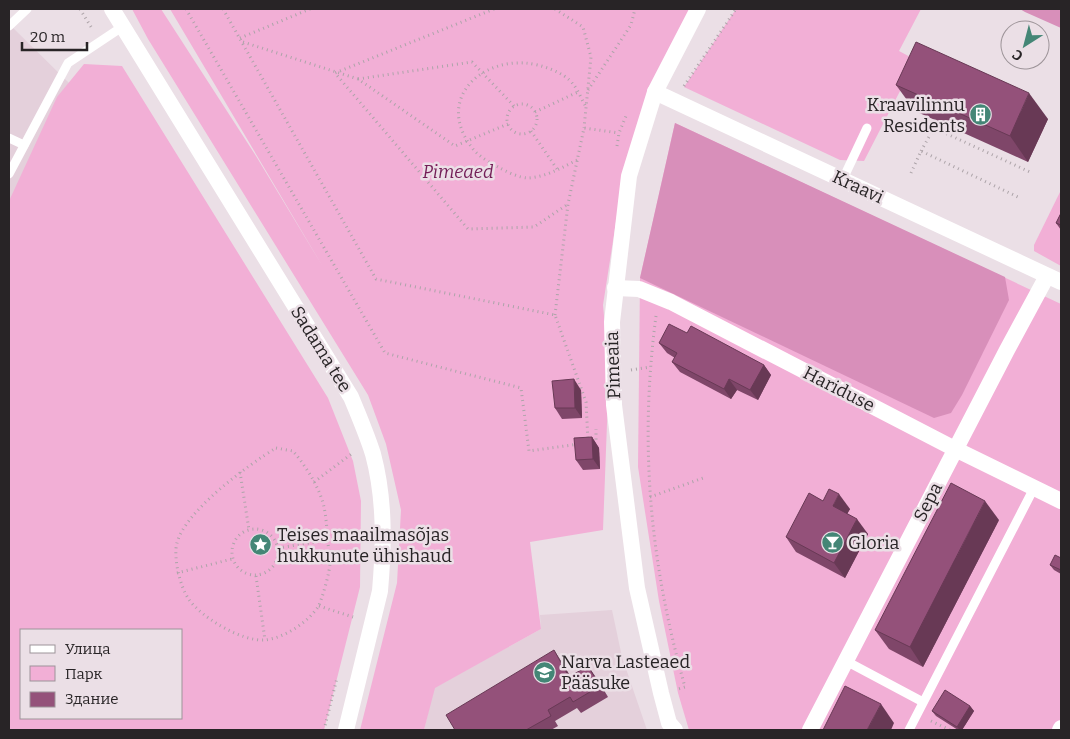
<svg xmlns="http://www.w3.org/2000/svg" width="1070" height="739" font-family="Bitter,serif">
<rect width="100%" height="100%" fill="#ebdfe6"/>
<!-- built -->
<g fill="#e4d0db">
<path d="M 9,24 L 69,83 L 9,210 Z"/>
<path d="M 612,610 L 622,657 L 647,730 L 424,730 L 434,688 L 541,629 L 540,615 Z"/>
</g>
<!-- green -->
<g fill="#f2afd6" fill-rule="evenodd">
<path d="M 132,9 L 161,9 L 256,156 L 323,267 L 170,9 L 691,9 L 623,177 L 603,305 L 609,370 L 603,530 L 530,542 L 541,629 L 435,688 L 424,730 L 360,730 L 397,583 L 401,510 L 386,444 L 368,395 L 148,39 Z"/>
<path d="M 736,9 L 921,9 L 899,51 L 916,60 L 864,161 L 840,160 L 684,87 Z"/>
<path d="M 84,64 L 122,66 L 328,398 L 353,461 L 361,501 L 360,587 L 324,730 L 9,730 L 9,201 L 57,97 ZM 181,630 L 181,718 L 21,718 L 21,630 Z"/>
<path d="M 675,123 L 1061,304 L 1061,730 L 689,730 L 678,693 L 659,601 L 638,467 L 640,278 Z"/>
<path d="M 1061,190 L 1061,266 L 1034,251 L 1034,245 Z"/>
</g>
<!-- forest -->
<g fill="#d88fba">
<path d="M 1020,9 L 1061,9 L 1061,28 L 1025,12 Z"/>
<path d="M 675,123 L 1005,277 L 1009,300 L 962,395 L 951,413 L 934,418 L 640,278 Z"/>
</g>
<g fill="none" stroke-linecap="round" stroke-linejoin="round">
<!-- path -->
<g stroke="#ada4a9" stroke-width="3" stroke-dasharray="1 4" stroke-linecap="butt">
<path d="M 80,9 L 93,30"/>
<path d="M 186,9 L 385,353 L 521,388 L 529,451 L 579,444"/>
<path d="M 223,9 L 376,279 L 555,315 L 586,402 L 588,441"/>
<path d="M 494,9 L 335,73 L 468,229 L 534,227 L 568,204"/>
<path d="M 555,9 L 583,27 L 591,57 L 584,128"/>
<path d="M 240,38 L 310,9"/>
<path d="M 243,42 L 358,79 L 455,146 L 508,124"/>
<path d="M 358,79 L 472,62 L 514,106"/>
<path d="M 684,86 L 736,9"/>
<path d="M 588,90 L 631,25 L 635,9"/>
<circle cx="522" cy="119" r="15"/>
<path d="M 535,112 L 578,92"/>
<path d="M 531,131 L 557,169"/>
<path d="M 617,146 L 619,133 L 626,116"/>
<path d="M 921,151 L 934,128 L 1030,172"/>
<path d="M 577,160 C 561,168 546,177 528,178 C 520,178 507,172 500,168 C 489,162 477,156 470,145 C 438,100 478,60 525,63 C 540,64 564,72 573,84 C 578,90 582,100 586,107"/>
<path d="M 911,173 L 921,151 L 1018,197"/>
<path d="M 555,315 L 568,204 L 584,128 L 619,133"/>
<path d="M 656,316 C 639,445 650,563 685,687 L 678,689"/>
<path d="M 631,370 L 650,367"/>
<path d="M 592,442 L 596,440 L 596,429"/>
<path d="M 276,448 L 293,451 C 305,465 320,488 324,507 C 327,521 327,537 329,552 C 329,555 330,559 330,563 C 330,571 322,600 318,607 C 307,623 284,638 265,640 C 242,642 200,617 188,598 C 180,586 173,557 177,543 C 185,511 248,465 276,448 Z"/>
<path d="M 240,472 L 249,530"/>
<path d="M 314,482 L 354,452"/>
<path d="M 650,497 L 706,477"/>
<circle cx="255" cy="552" r="23"/>
<path d="M 278,548 L 328,540"/>
<path d="M 177,573 L 232,559"/>
<path d="M 256,576 L 265,640"/>
<path d="M 319,606 L 353,617"/>
<path d="M 931,721 L 950,730"/>
<path d="M 324,730 L 337,678"/>
</g>
<!-- lane -->
<g stroke="#fff" stroke-width="9">
<path d="M 9,26 L 27,9"/>
<path d="M 9,138 L 24,145"/>
<path d="M 9,174 L 68,63 L 122,27"/>
<path d="M 843,179 L 867,128"/>
<path d="M 846,661 L 923,702"/>
<path d="M 909,730 L 1034,488"/>
</g>
<!-- street -->
<g stroke="#fff" stroke-width="16">
<path d="M 112,9 L 351,397 C 359,416 367,435 373,454 C 385,499 384,545 380,591 L 346,730"/>
<path d="M 655,92 L 1061,282"/>
<path d="M 615,288 L 639,289 L 671,302 L 955,449 L 1061,501"/>
<path d="M 675,730 L 669,723 L 661,693 L 637,588 L 614,405 L 612,322 L 629,176 L 655,92 L 698,9"/>
<path d="M 810,730 L 1007,350 L 1047,276"/>
<path d="M 1060,730 L 1061,728"/>
</g>
</g>
<!-- wall -->
<g fill="#7f4669">
<path d="M 896,85 L 1048,119 L 1028,162 L 915,111 Z"/>
<path d="M 1061,213 L 1061,230 L 1056,223 Z"/>
<path d="M 659,343 L 764,365 L 771,375 L 758,400 L 737,390 L 731,399 L 680,372 L 672,362 L 675,358 L 667,353 Z"/>
<path d="M 581,390 L 582,418 L 562,419 L 555,408 Z"/>
<path d="M 592,437 L 599,448 L 600,469 L 583,470 L 576,460 Z"/>
<path d="M 823,501 L 850,509 L 847,514 L 868,534 L 845,578 L 796,552 L 786,537 Z"/>
<path d="M 999,520 L 923,667 L 889,649 L 875,630 Z"/>
<path d="M 1061,558 L 1061,574 L 1054,570 L 1050,565 Z"/>
<path d="M 561,661 L 570,676 L 588,666 L 608,697 L 581,713 L 577,708 L 555,721 L 558,726 L 551,730 L 455,730 Z"/>
<path d="M 970,706 L 974,711 L 962,730 L 958,730 L 936,716 L 932,711 Z"/>
</g>
<!-- shaded-wall -->
<g fill="#683955">
<path d="M 1029,93 L 1048,119 L 1028,162 L 1010,136 Z"/>
<path d="M 764,365 L 771,375 L 758,400 L 750,390 Z"/>
<path d="M 574,379 L 581,390 L 582,418 L 575,408 Z"/>
<path d="M 729,379 L 737,390 L 731,399 L 724,389 Z"/>
<path d="M 592,437 L 599,448 L 600,469 L 593,459 Z"/>
<path d="M 839,494 L 850,509 L 843,521 L 833,506 Z"/>
<path d="M 985,501 L 999,520 L 923,667 L 910,647 Z"/>
<path d="M 857,519 L 868,534 L 845,578 L 834,563 Z"/>
<path d="M 554,650 L 561,661 L 577,687 L 569,677 Z"/>
<path d="M 588,666 L 595,676 L 608,697 L 600,686 Z"/>
<path d="M 881,704 L 894,723 L 891,730 L 867,730 Z"/>
<path d="M 970,706 L 974,711 L 962,730 L 960,730 L 957,727 Z"/>
</g>
<!-- building -->
<g fill="#94517a" stroke="#683955">
<path d="M 916,42 L 1029,93 L 1010,136 L 896,85 Z"/>
<path d="M 1061,213 L 1061,225 L 1056,223 Z"/>
<path d="M 669,324 L 687,333 L 691,326 L 764,365 L 750,390 L 729,379 L 724,389 L 672,362 L 677,353 L 659,343 Z"/>
<path d="M 574,379 L 575,408 L 555,408 L 552,381 Z"/>
<path d="M 592,437 L 593,459 L 576,460 L 574,438 Z"/>
<path d="M 951,483 L 985,501 L 910,647 L 875,630 Z"/>
<path d="M 829,489 L 839,494 L 833,506 L 857,519 L 834,563 L 786,537 L 809,493 L 823,501 Z"/>
<path d="M 1055,555 L 1061,558 L 1061,570 L 1050,565 Z"/>
<path d="M 554,650 L 569,677 L 588,666 L 600,686 L 573,702 L 570,697 L 548,710 L 551,716 L 526,730 L 455,730 L 446,715 Z"/>
<path d="M 845,686 L 881,704 L 867,730 L 823,730 Z"/>
<path d="M 945,690 L 970,706 L 957,727 L 932,711 Z"/>
</g>
<!-- icons -->
<defs>
<symbol id="building-disc" viewBox="-11 -11 22 22"><circle r="9.5" fill="#448676" stroke="#ebdfe6"/><path d="M-4-6H4V6H1V3H-1V6H-4ZM-2.5-4.3h1.7v1.8h-1.7ZM.8-4.3h1.7v1.8H.8ZM-2.5-1h1.7V.8h-1.7ZM.8-1h1.7V.8H.8Z" fill="#fff"/></symbol>
<symbol id="bar-disc" viewBox="-11 -11 22 22"><circle r="9.5" fill="#448676" stroke="#ebdfe6"/><path d="M-6-5H6L.8 .8V4.5H3.5V6h-7V4.5H-.8V.8Z" fill="#fff"/></symbol>
<symbol id="sight-disc" viewBox="-11 -11 22 22"><circle r="9.5" fill="#448676" stroke="#ebdfe6"/><path d="M0-6L1.8-2.2L6-1.7L2.9 1.2L3.7 5.4L0 3.3L-3.7 5.4L-2.9 1.2L-6-1.7L-1.8-2.2Z" fill="#fff"/></symbol>
<symbol id="school-disc" viewBox="-11 -11 22 22"><circle r="9.5" fill="#448676" stroke="#ebdfe6"/><path d="M0-5L7-2L0 1L-7-2ZM-4 1L0 2.5L4 1V4Q0 6-4 4Z" fill="#fff"/></symbol>
</defs>
<g fill-rule="evenodd">
<use href="#building-disc" x="968" y="102" width="25" height="25"/>
<use href="#bar-disc" x="820" y="530" width="25" height="25"/>
<use href="#sight-disc" x="248" y="532" width="25" height="25"/>
<use href="#school-disc" x="532" y="660" width="25" height="25"/>
</g>
<g text-anchor="middle" dominant-baseline="central" stroke-width="5" stroke-linejoin="round" paint-order="stroke">
<!-- poi labels -->
<g font-size="18" fill="#282426" stroke="#ebdfe6" text-anchor="start">
<text x="965" y="105" text-anchor="end">Kraavilinnu<tspan x="965" dy="21">Residents</tspan></text>
<text x="277" y="535">Teises maailmasõjas<tspan x="277" dy="21">hukkunute ühishaud</tspan></text>
<text x="848" y="543">Gloria</text>
<text x="561" y="662">Narva Lasteaed<tspan x="561" dy="21">Pääsuke</tspan></text>
</g>
<!-- park labels -->
<g font-size="18" font-style="italic" fill="#731e57" stroke="#ebdfe6">
<text x="458" y="172">Pimeaed</text>
</g>
<!-- street labels -->
<g font-size="18" fill="#282426" stroke="#ebdfe6">
<text transform="translate(858 187) rotate(25)">Kraavi</text>
<text transform="translate(321 349) rotate(58)">Sadama tee</text>
<text transform="translate(613 365) rotate(-92)">Pimeaia</text>
<text transform="translate(839 389) rotate(27)">Hariduse</text>
<text transform="translate(928 502) rotate(-63)">Sepa</text>
</g>
</g>
<!-- border -->
<rect width="1070" height="739" fill="none" stroke="#282426" stroke-width="20"/>
<!-- legend -->
<rect x="20" y="629" width="162" height="90" fill="#ebdfe6" stroke="#9d9499"/>
<rect x="30" y="645" width="25" height="8" fill="#ffffff" stroke="#9d9499"/>
<text x="65" y="654" font-size="15" fill="#282426">Улица</text>
<rect x="30" y="666" width="25" height="15" fill="#f2afd6" stroke="#9d9499"/>
<text x="65" y="679" font-size="15" fill="#282426">Парк</text>
<rect x="30" y="692" width="25" height="15" fill="#94517a" stroke="#9d9499"/>
<text x="65" y="704" font-size="15" fill="#282426">Здание</text>
<!-- north arrow -->
<g transform="translate(1025 45) rotate(216)"><circle r="24" fill="#ebdfe6" stroke="#9d9499"/>
<path d="M0-4L9 19L0 12L-9 19Z" fill="#448676"/>
<text y="-8" font-size="14" font-weight="bold" text-anchor="middle" fill="#282426">С</text>
</g>
<!-- scale -->
<path d="M22 42v8h65v-8" fill="none" stroke="#282426" stroke-width="2.5"/>
<text x="30" y="42" font-size="15" fill="#282426" stroke="#ebdfe6" stroke-width="4" paint-order="stroke">20 m</text>
</svg>
